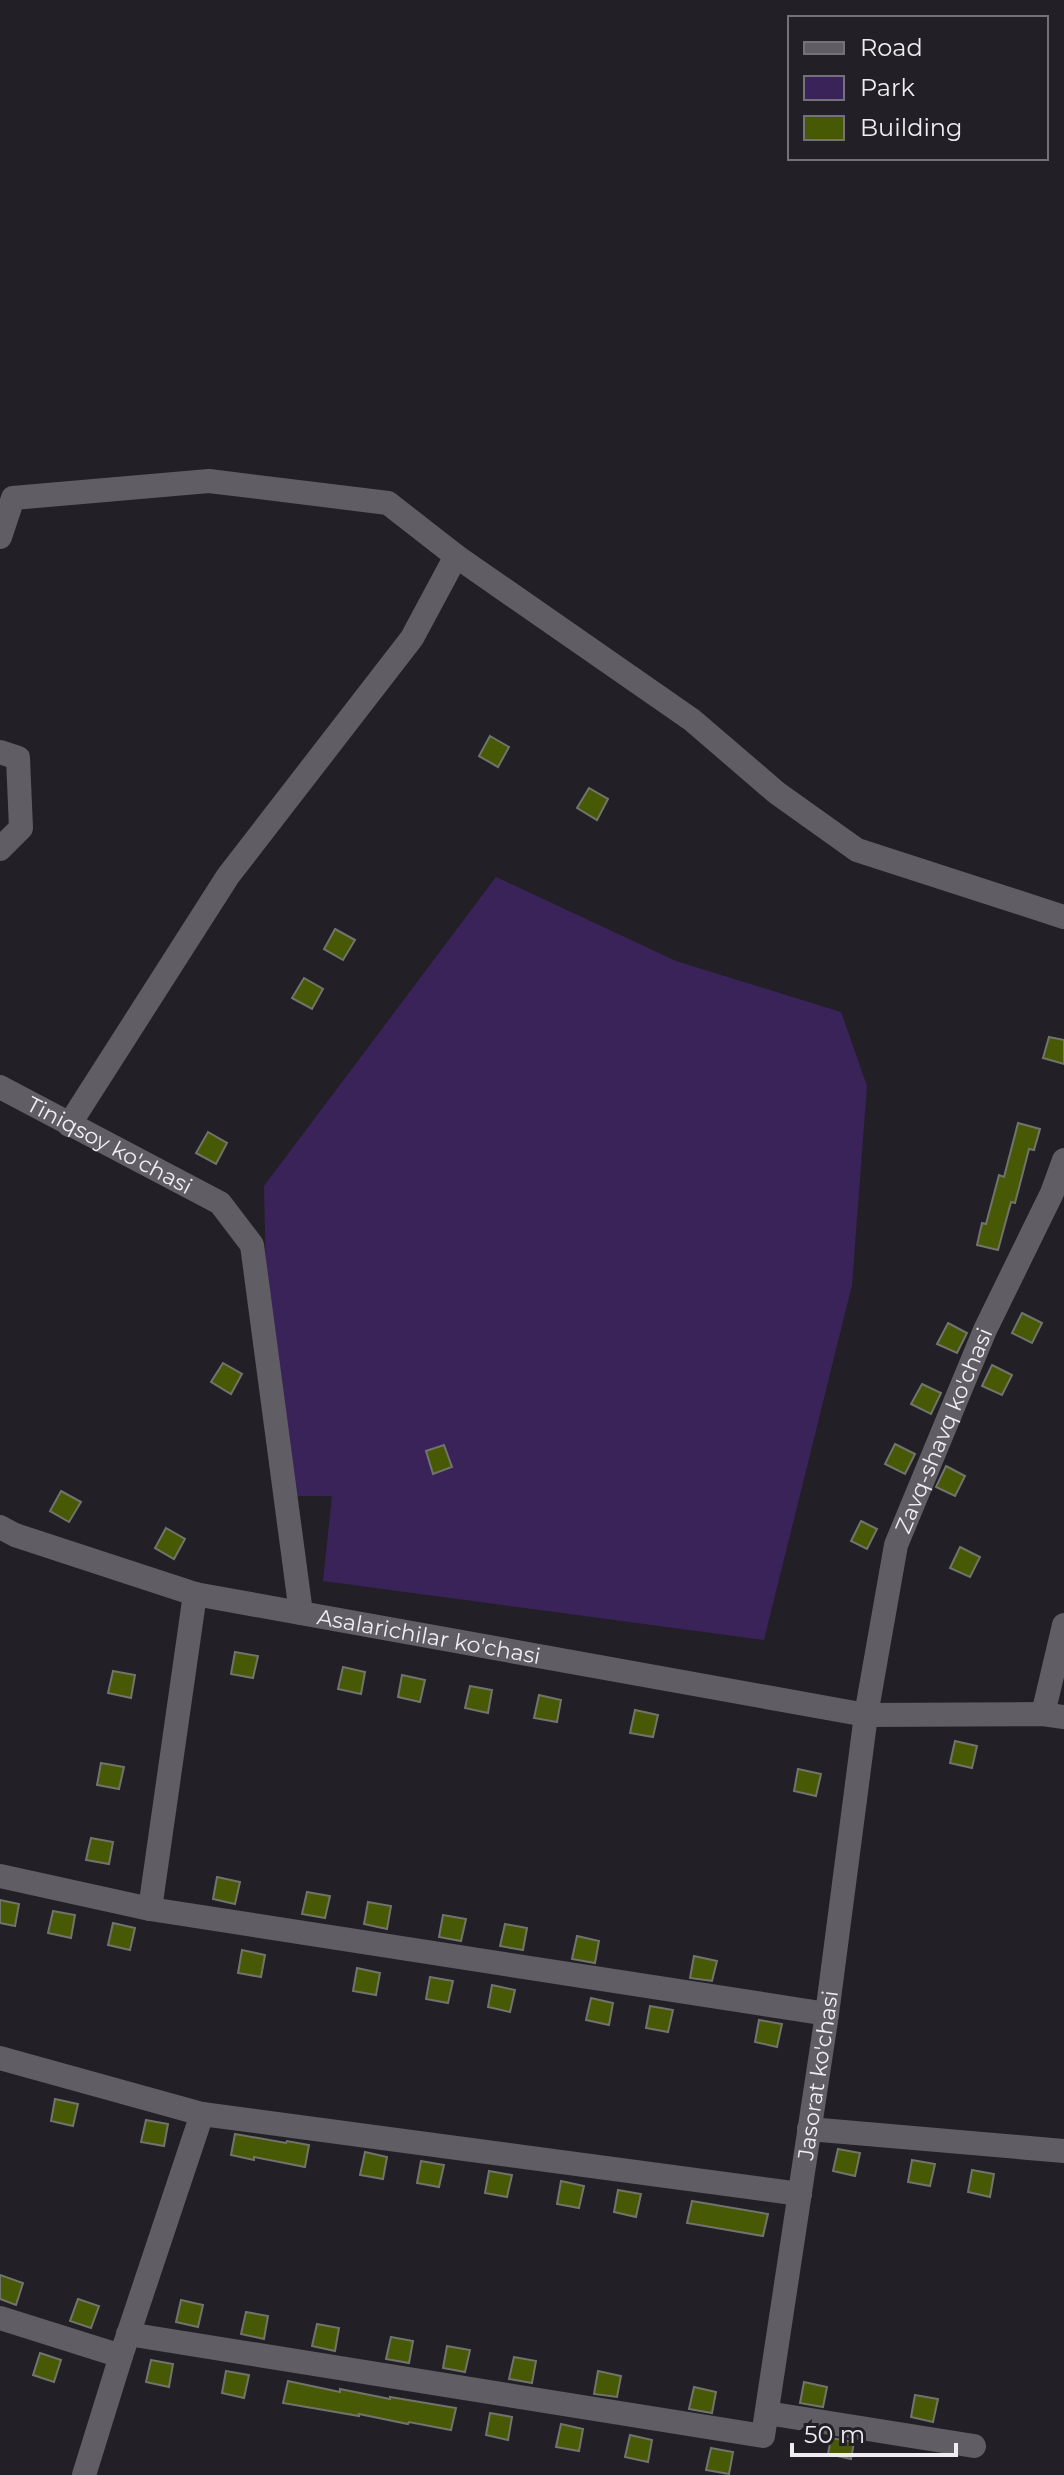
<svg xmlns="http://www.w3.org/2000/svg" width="1064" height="2475" font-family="Montserrat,sans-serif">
<rect width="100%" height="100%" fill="#222026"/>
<!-- green -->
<path fill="#392358" d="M 496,877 L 676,961 L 841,1012 L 867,1086 L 852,1285 L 764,1640 L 323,1581 L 332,1496 L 295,1496 L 267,1327 L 264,1186 Z"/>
<!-- building -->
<g fill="#475905" stroke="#71746c" stroke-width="2">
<path d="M 490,736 L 509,747 L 498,767 L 479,756 Z"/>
<path d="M 589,788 L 608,799 L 597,820 L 577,808 Z"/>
<path d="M 335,929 L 355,940 L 343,960 L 324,949 Z"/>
<path d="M 304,978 L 323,989 L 312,1009 L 292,998 Z"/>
<path d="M 1049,1037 L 1064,1040 L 1064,1064 L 1043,1058 Z"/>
<path d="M 1018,1123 L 1040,1129 L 1034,1150 L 1029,1149 L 1015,1203 L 1011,1202 L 998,1250 L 977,1245 L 982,1223 L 986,1224 L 999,1175 L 1004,1177 Z"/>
<path d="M 208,1132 L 227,1143 L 216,1164 L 196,1153 Z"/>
<path d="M 1022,1313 L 1042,1323 L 1032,1343 L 1012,1333 Z"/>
<path d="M 948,1323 L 967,1333 L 957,1353 L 937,1344 Z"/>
<path d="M 223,1363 L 242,1374 L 231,1394 L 211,1382 Z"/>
<path d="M 992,1365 L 1012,1375 L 1002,1395 L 982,1386 Z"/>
<path d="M 922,1384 L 941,1393 L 931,1414 L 911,1404 Z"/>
<path d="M 895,1444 L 915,1454 L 905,1474 L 885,1464 Z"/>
<path d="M 444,1445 L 452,1467 L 433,1474 L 426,1451 Z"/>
<path d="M 946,1466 L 965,1476 L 955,1496 L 936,1487 Z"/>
<path d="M 61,1491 L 81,1502 L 69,1522 L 50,1511 Z"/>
<path d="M 861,1521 L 877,1529 L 867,1549 L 851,1541 Z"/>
<path d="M 166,1528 L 185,1539 L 174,1559 L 155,1548 Z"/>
<path d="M 960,1547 L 980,1557 L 970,1577 L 950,1568 Z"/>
<path d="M 235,1652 L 258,1656 L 253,1678 L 231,1674 Z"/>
<path d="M 343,1667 L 365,1672 L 361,1694 L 338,1689 Z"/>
<path d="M 113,1671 L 135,1675 L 131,1698 L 108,1693 Z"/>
<path d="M 402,1675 L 425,1680 L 420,1702 L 398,1697 Z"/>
<path d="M 470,1686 L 492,1690 L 488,1713 L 465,1708 Z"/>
<path d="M 539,1695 L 561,1700 L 557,1722 L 534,1718 Z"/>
<path d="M 635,1710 L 658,1715 L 653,1737 L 630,1733 Z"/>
<path d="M 955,1741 L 977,1746 L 972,1768 L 950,1763 Z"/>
<path d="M 101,1763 L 124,1767 L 119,1789 L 97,1785 Z"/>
<path d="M 798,1769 L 821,1774 L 816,1796 L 794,1791 Z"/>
<path d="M 91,1838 L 113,1842 L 109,1864 L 86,1860 Z"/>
<path d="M 217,1877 L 240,1882 L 235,1904 L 213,1899 Z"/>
<path d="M 307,1892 L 330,1896 L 325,1918 L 302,1914 Z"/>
<path d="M 0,1900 L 19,1904 L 15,1926 L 0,1923 Z"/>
<path d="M 368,1902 L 391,1906 L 387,1929 L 364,1924 Z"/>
<path d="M 53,1911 L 75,1915 L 71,1938 L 48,1933 Z"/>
<path d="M 443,1915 L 466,1919 L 461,1941 L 439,1937 Z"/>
<path d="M 113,1923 L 135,1928 L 130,1950 L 108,1945 Z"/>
<path d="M 505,1924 L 527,1928 L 523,1950 L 500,1946 Z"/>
<path d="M 577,1936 L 599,1941 L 595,1963 L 572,1959 Z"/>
<path d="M 242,1950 L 265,1955 L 261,1977 L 238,1973 Z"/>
<path d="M 694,1956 L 717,1961 L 712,1981 L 690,1978 Z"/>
<path d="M 357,1968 L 380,1973 L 376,1995 L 353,1991 Z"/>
<path d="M 430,1977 L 453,1981 L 448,2003 L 426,1999 Z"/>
<path d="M 492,1985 L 515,1990 L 510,2012 L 488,2007 Z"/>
<path d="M 591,1998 L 613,2003 L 609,2025 L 586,2020 Z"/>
<path d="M 650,2006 L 673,2010 L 668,2032 L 646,2028 Z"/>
<path d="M 759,2020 L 782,2024 L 777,2047 L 755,2042 Z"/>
<path d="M 55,2099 L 78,2104 L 73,2126 L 51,2121 Z"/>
<path d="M 146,2120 L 168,2124 L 164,2146 L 141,2142 Z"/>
<path d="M 235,2134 L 286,2143 L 287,2141 L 309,2145 L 305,2167 L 254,2157 L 254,2160 L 231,2155 Z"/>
<path d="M 838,2149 L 860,2153 L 855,2176 L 833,2171 Z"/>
<path d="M 365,2152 L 387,2157 L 383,2179 L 360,2175 Z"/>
<path d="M 912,2160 L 935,2164 L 930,2186 L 908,2182 Z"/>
<path d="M 421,2161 L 444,2165 L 439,2187 L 417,2183 Z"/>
<path d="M 972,2170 L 994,2174 L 990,2197 L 968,2192 Z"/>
<path d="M 489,2171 L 512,2175 L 507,2197 L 485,2193 Z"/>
<path d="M 561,2181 L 584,2186 L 579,2208 L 557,2204 Z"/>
<path d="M 618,2190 L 641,2194 L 636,2217 L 614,2212 Z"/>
<path d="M 692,2201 L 768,2214 L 763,2236 L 687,2223 Z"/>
<path d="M 0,2275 L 23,2283 L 16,2305 L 0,2299 Z"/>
<path d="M 78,2299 L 99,2306 L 91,2328 L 70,2321 Z"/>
<path d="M 181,2300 L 203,2305 L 198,2327 L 176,2322 Z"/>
<path d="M 246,2312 L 268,2316 L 264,2339 L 241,2334 Z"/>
<path d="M 317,2324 L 339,2328 L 335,2351 L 312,2346 Z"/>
<path d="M 391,2337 L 413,2341 L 409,2363 L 386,2359 Z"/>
<path d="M 447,2346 L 470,2350 L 465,2372 L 443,2368 Z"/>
<path d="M 40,2353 L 61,2360 L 54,2382 L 33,2375 Z"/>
<path d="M 514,2357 L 536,2361 L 532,2383 L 509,2379 Z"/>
<path d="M 151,2360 L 173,2364 L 169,2387 L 146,2382 Z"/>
<path d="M 226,2371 L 249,2375 L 244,2398 L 222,2393 Z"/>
<path d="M 598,2371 L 621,2376 L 617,2397 L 594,2394 Z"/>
<path d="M 288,2381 L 340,2392 L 340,2389 L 390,2399 L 390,2397 L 456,2408 L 451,2430 L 409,2422 L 408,2424 L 359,2414 L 359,2416 L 283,2403 Z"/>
<path d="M 804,2382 L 827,2387 L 823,2407 L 800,2403 Z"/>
<path d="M 694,2387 L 716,2392 L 712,2413 L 689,2409 Z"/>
<path d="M 915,2395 L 938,2399 L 933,2422 L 911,2417 Z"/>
<path d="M 490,2413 L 512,2417 L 508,2440 L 486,2435 Z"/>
<path d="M 561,2424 L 583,2429 L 579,2451 L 556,2447 Z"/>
<path d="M 630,2435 L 652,2440 L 648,2462 L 625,2457 Z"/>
<path d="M 831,2438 L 854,2442 L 851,2459 L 828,2454 Z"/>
<path d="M 711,2448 L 733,2452 L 729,2474 L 706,2470 Z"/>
</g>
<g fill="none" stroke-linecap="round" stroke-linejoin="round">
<!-- street -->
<g stroke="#605d65" stroke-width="24">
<path d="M 0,537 L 13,498 L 209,481 L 388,503 L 456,556 L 692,720 L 777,793 L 857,850 L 1064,917"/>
<path d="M 0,752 L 18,758 L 21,828 L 0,849"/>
<path id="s1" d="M 0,1087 L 220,1203 L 252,1245 L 301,1613"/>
<path d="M 69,1125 L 228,876 L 412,638 L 456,556"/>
<path id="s2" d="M 0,1527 L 15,1535 L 195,1594 L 866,1715 L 1043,1714 L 1064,1717"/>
<path d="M 1043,1714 L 1064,1625"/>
<path d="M 0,1876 L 150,1909 L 827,2014"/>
<path d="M 150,1909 L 195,1594"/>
<path d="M 0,2058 L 202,2114 L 800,2194"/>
<path d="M 809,2129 L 1064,2151"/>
<path d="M 0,2318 L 121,2356"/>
<path id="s3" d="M 128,2334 L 763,2436 L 827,2014 L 866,1715 L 896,1545 L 985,1330 L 1052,1193 L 1064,1160"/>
<path d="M 767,2413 L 974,2446"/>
<path d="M 84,2475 L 121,2356 L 202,2114"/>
</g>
</g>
<g text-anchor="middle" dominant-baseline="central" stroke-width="8" stroke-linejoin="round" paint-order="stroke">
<!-- street labels -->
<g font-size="22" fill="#efedf2" stroke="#222026">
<text stroke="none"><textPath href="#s1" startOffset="124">Tiniqsoy ko'chasi</textPath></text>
<text stroke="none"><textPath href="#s3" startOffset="1668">Zavq-shavq ko'chasi</textPath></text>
<text stroke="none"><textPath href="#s2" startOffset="444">Asalarichilar ko'chasi</textPath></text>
<text stroke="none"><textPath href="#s3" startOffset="1008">Jasorat ko'chasi</textPath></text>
</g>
</g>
<!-- legend -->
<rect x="788" y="16" width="260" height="144" fill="#222026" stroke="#747278" stroke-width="2"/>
<rect x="804" y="42" width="40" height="12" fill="#605d65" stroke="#747278" stroke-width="2"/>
<text x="860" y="56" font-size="24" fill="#efedf2">Road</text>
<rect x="804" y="76" width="40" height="24" fill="#392358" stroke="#747278" stroke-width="2"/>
<text x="860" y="96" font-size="24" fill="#efedf2">Park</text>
<rect x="804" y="116" width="40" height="24" fill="#475905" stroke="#747278" stroke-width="2"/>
<text x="860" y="136" font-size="24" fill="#efedf2">Building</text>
<!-- scale -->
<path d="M792 2443v12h164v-12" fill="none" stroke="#efedf2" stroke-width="4"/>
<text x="804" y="2443" font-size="24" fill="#efedf2" stroke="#222026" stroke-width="6" paint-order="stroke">50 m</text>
</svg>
